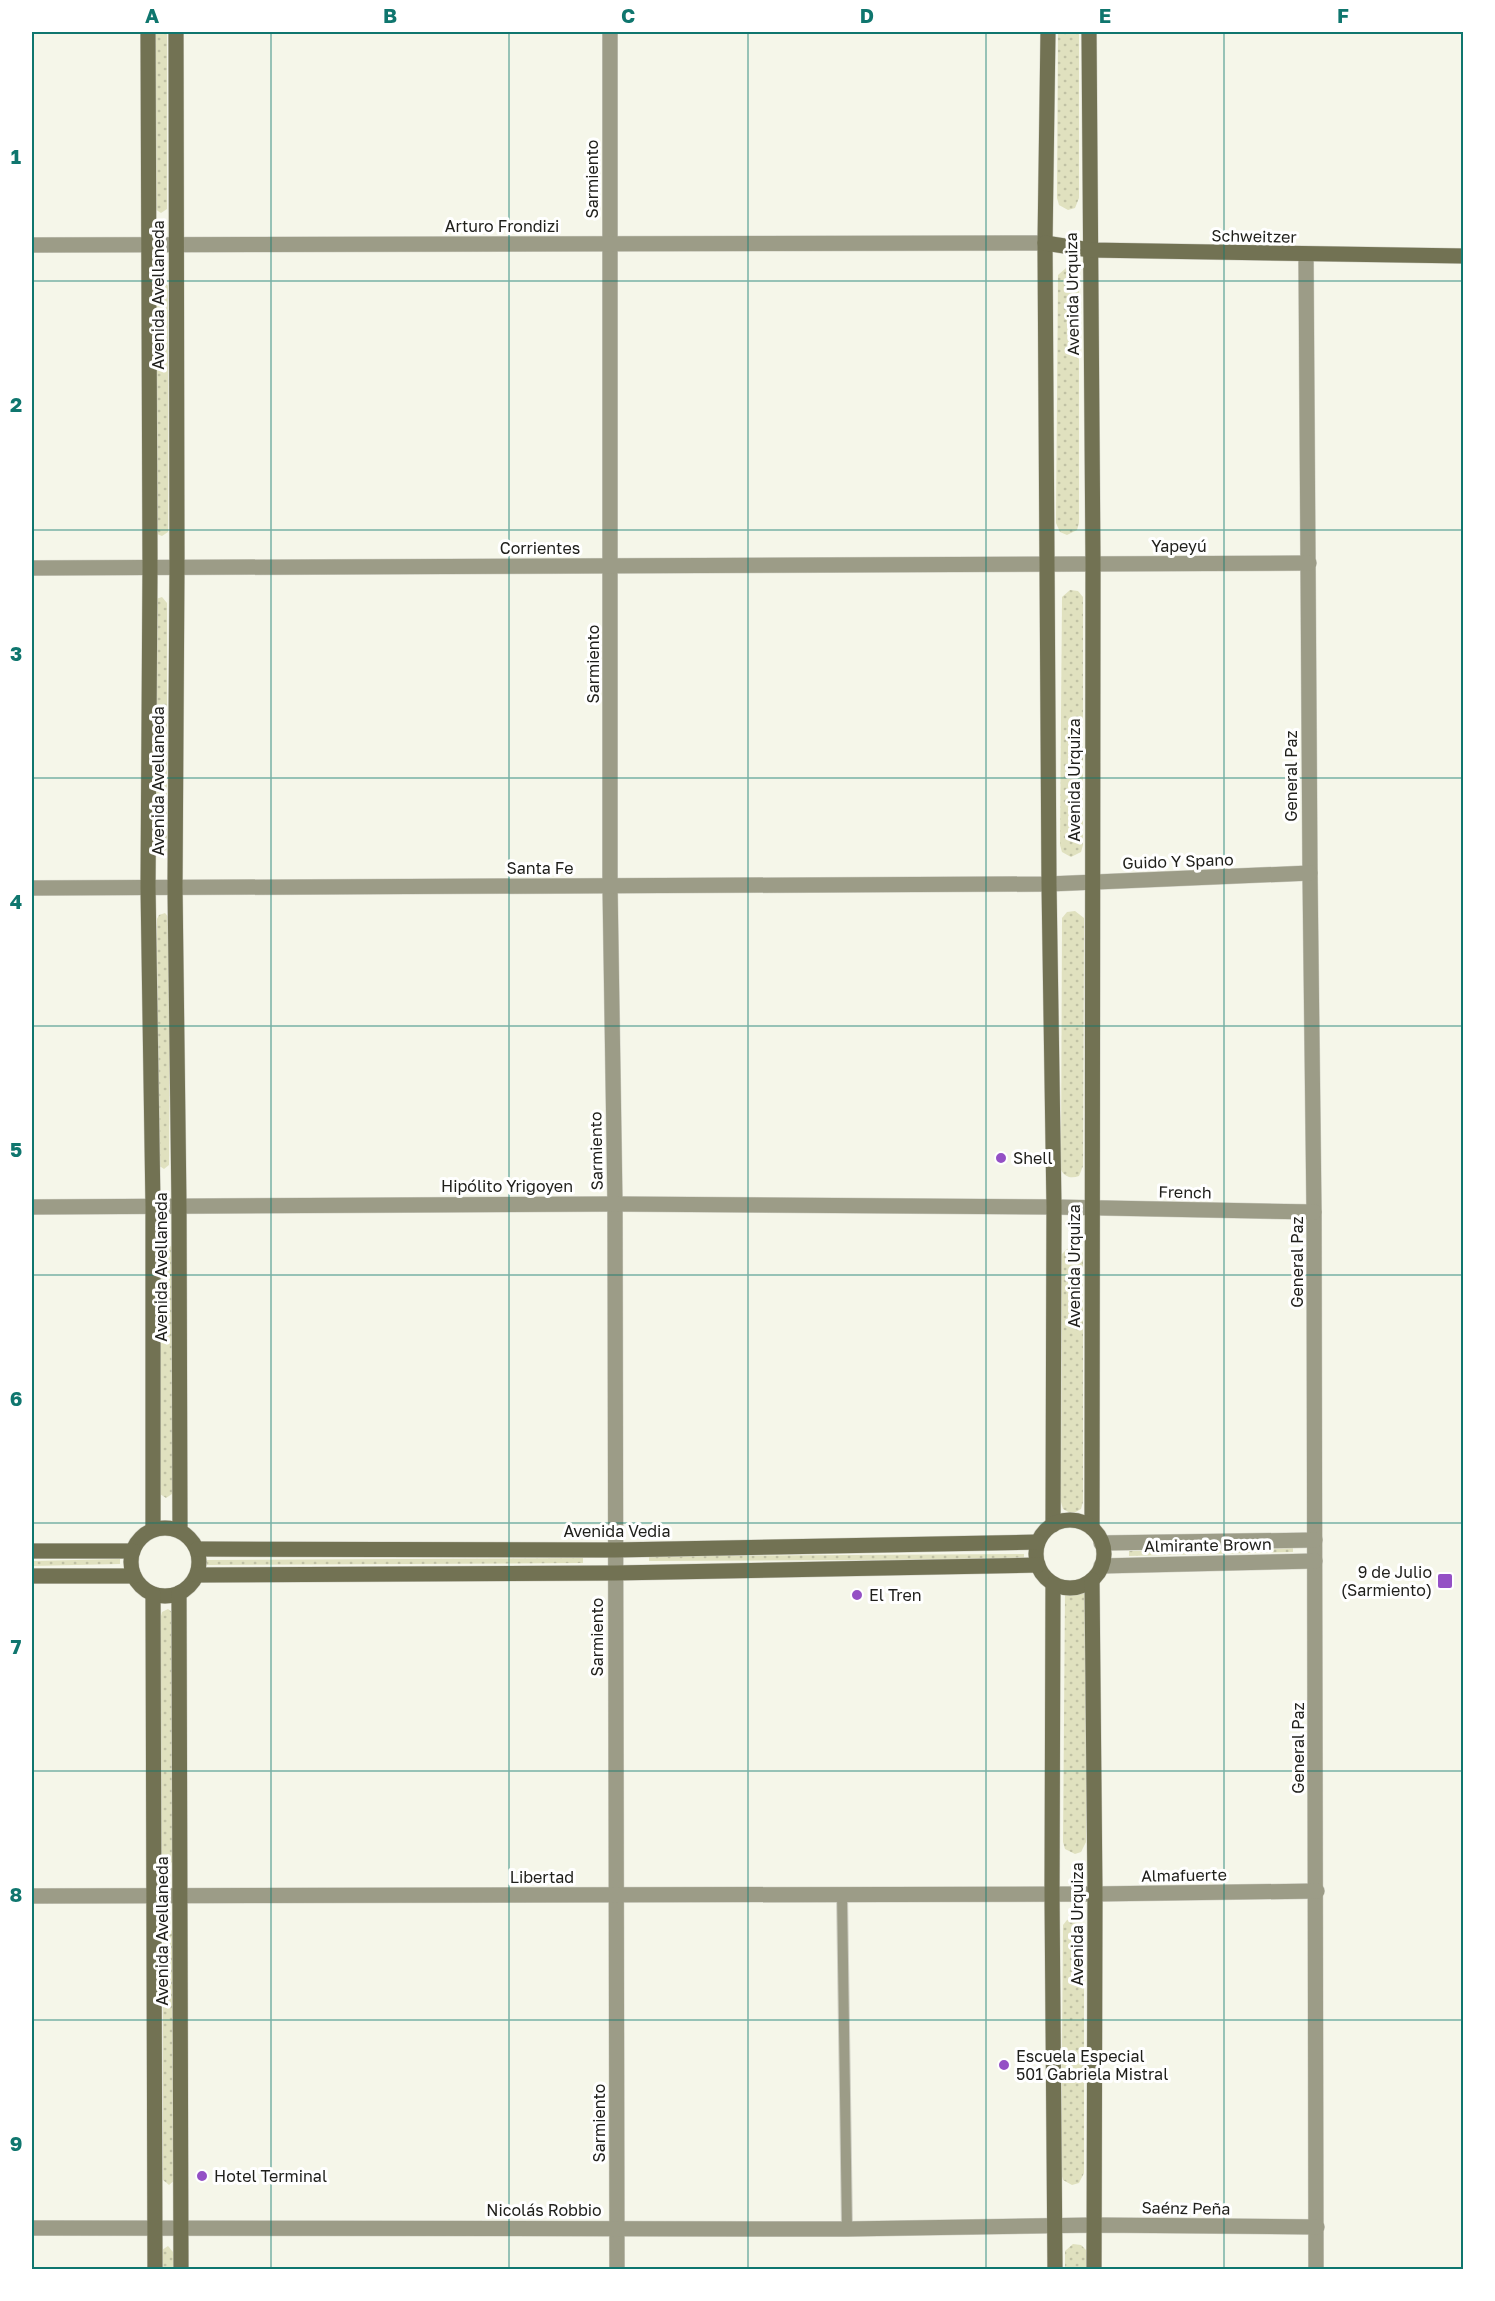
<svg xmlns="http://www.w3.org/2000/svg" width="1495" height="2301" font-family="'Golos Text',sans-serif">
<defs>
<pattern id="grass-dots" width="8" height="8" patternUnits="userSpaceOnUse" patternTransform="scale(1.5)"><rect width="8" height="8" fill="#e0e1bf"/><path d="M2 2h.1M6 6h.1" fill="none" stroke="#c0c1a4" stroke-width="1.8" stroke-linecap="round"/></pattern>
</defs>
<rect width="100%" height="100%" fill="#f5f6e9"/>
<!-- grass -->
<g fill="url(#grass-dots)">
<path d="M 155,32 L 167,32 L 167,209 L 161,213 L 155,209 Z"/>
<path d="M 1058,32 L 1079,32 L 1079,198 L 1075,208 L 1068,210 L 1059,205 L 1057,198 Z"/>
<path d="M 1066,268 L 1074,269 L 1079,275 L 1079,523 L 1077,530 L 1067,535 L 1060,532 L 1056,523 L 1058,275 Z"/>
<path d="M 163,280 L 168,286 L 168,532 L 162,536 L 157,534 L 156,284 Z"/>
<path d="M 1070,590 L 1078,591 L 1083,597 L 1083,845 L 1081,852 L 1071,857 L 1062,852 L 1060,845 L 1062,597 Z"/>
<path d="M 162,597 L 167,603 L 167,849 L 161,853 L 156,850 L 156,599 Z"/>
<path d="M 1075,911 L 1084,918 L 1083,1166 L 1079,1176 C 1071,1179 1065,1177 1061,1170 L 1062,918 L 1067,912 Z"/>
<path d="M 165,913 L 170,919 L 169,1165 L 164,1169 L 158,1165 L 157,919 L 159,915 Z"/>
<path d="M 167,1242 L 172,1248 L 172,1494 L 166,1498 L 160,1494 L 160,1246 Z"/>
<path d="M 1074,1247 L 1083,1254 L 1083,1502 L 1081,1509 L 1072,1514 L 1063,1509 L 1061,1502 L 1062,1254 L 1067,1249 Z"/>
<path d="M 1293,1548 L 1293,1552 L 1129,1556 L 1129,1551 Z"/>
<path d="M 1024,1554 L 1024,1559 L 649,1561 L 649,1556 Z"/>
<path d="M 583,1558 L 583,1563 L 207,1565 L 207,1560 Z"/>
<path d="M 120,1559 L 120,1564 L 32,1566 L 32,1561 Z"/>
<path d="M 1077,1587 L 1086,1594 L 1086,1842 L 1081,1852 L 1075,1854 L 1065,1849 L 1063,1842 L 1065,1594 L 1070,1588 Z"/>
<path d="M 168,1609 L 172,1612 L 173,1861 L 167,1866 L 161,1861 L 161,1616 L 162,1612 Z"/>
<path d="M 1075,1918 L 1084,1925 L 1084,2173 L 1079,2183 L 1072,2185 L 1063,2180 L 1061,2173 L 1063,1925 L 1067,1920 Z"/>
<path d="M 166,1929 L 174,1931 L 175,2180 L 169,2185 L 163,2180 L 163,1934 Z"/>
<path d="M 1073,2244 L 1081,2245 L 1086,2250 L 1086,2269 L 1065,2269 L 1065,2251 Z"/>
<path d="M 168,2246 L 173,2252 L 173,2269 L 161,2270 L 162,2250 Z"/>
</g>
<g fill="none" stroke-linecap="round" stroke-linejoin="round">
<defs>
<path id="lane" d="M 842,1894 L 847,2229"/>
<g id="street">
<path d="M 610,32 L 610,885 L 615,1204 L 617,2270"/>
<path d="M 32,245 L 1045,243"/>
<path d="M 1306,255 L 1310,873 L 1314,1212 L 1316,2270"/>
<path d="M 32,568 L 1309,563"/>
<path d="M 32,888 L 1049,884 L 1310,873"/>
<path d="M 32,1207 L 615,1204 L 1054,1207 L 1314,1212"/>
<path d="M 1101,1543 L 1315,1540"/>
<path d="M 1101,1566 L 1315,1561"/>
<path d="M 32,1896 L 1095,1894 L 1317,1891"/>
<path d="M 32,2228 L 847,2229 L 1094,2225 L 1317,2227"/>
</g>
<g id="secondary">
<path d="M 148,32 L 150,567 L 148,887 L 153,1206 L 153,1530"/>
<path d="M 176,32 L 177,567 L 175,887 L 179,1206 L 180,1531"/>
<path d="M 1048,32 L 1045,243 L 1049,884 L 1054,1207 L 1053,1525"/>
<path d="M 1089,32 L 1093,564 L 1092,1528"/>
<path d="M 1045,243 L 1090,250 L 1464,256"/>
<circle cx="1070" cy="1554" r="34"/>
<circle cx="165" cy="1562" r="34"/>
<path d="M 197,1549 L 615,1550 L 1038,1542"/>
<path d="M 32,1551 L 133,1551"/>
<path d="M 197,1575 L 615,1573 L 1038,1565"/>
<path d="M 32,1576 L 134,1576"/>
<path d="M 1092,1580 L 1095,1894 L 1094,2270"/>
<path d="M 1053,1584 L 1052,1893 L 1055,2270"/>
<path d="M 179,1593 L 181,2270"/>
<path d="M 153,1594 L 155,2270"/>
</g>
</defs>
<!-- lane casing -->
<use href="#lane" stroke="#cfcfc4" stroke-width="12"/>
<!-- street casing -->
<use href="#street" stroke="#cfcfc4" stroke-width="16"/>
<!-- secondary casing -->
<use href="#secondary" stroke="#cfcfc4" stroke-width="16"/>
<!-- lane -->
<use href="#lane" stroke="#9c9c87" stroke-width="10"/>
<!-- street -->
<use href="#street" stroke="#9c9c87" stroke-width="15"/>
<!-- secondary -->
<use href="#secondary" stroke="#727253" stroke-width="15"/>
</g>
<!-- grid -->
<path fill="none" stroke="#0f766e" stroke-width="1.5" stroke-opacity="0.55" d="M 271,32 L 271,2270M 509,32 L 509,2270M 748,32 L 748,2270M 986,32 L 986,2270M 1224,32 L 1224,2270M 32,281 L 1464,281M 32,530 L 1464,530M 32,778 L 1464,778M 32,1026 L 1464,1026M 32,1275 L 1464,1275M 32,1523 L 1464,1523M 32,1771 L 1464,1771M 32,2020 L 1464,2020"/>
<!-- markers -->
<g fill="#9450c5" stroke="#fff" stroke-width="2">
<circle cx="1001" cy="1158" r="6"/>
<rect x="1437" y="1573" width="16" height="16" rx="3"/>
<circle cx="857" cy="1595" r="6"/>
<circle cx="1004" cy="2065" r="6"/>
<circle cx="202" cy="2176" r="6"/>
</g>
<g text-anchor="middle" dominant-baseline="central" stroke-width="6" stroke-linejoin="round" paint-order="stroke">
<!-- street labels -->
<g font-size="16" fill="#20201c" stroke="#fff">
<text transform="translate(592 179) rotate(-90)">Sarmiento</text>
<text x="502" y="226">Arturo Frondizi</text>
<text transform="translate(1254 236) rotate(1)">Schweitzer</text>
<text transform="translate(1072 294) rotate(-91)">Avenida Urquiza</text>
<text transform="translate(158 295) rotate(-90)">Avenida Avellaneda</text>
<text x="1179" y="546">Yapeyú</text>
<text x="540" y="548">Corrientes</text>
<text transform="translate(593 664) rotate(-90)">Sarmiento</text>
<text transform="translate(1291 776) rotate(-90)">General Paz</text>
<text transform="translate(1074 780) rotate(-90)">Avenida Urquiza</text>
<text transform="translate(158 781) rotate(-90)">Avenida Avellaneda</text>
<text transform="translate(1178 861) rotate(-2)">Guido Y Spano</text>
<text x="540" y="868">Santa Fe</text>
<text transform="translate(596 1151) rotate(-91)">Sarmiento</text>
<text x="507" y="1186">Hipólito Yrigoyen</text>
<text transform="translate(1185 1192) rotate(1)">French</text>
<text transform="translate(1297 1262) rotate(-90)">General Paz</text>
<text transform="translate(1074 1266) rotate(-90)">Avenida Urquiza</text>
<text transform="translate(161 1267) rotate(-90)">Avenida Avellaneda</text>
<text x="617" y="1531">Avenida Vedia</text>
<text transform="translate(1208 1545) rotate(-1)">Almirante Brown</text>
<text transform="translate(597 1637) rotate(-90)">Sarmiento</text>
<text transform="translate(1298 1748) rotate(-90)">General Paz</text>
<text transform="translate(1184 1875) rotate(-1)">Almafuerte</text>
<text x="542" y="1877">Libertad</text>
<text transform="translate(1077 1924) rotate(-90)">Avenida Urquiza</text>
<text transform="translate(162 1931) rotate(-90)">Avenida Avellaneda</text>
<text transform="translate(599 2123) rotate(-90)">Sarmiento</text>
<text transform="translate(1186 2208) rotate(1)">Saénz Peña</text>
<text x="544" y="2210">Nicolás Robbio</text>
</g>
<!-- poi labels -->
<g font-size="16" fill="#20201c" stroke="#fff" text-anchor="start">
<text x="1013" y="1158">Shell</text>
<text x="1432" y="1572" text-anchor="end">9 de Julio<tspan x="1432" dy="18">(Sarmiento)</tspan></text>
<text x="869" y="1595">El Tren</text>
<text x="1016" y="2056">Escuela Especial<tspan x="1016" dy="18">501 Gabriela Mistral</tspan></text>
<text x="214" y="2176">Hotel Terminal</text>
</g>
</g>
<!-- border -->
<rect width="1495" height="2301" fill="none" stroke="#ffffff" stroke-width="66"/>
<rect x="33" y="33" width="1429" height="2235" fill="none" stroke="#0f766e" stroke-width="2"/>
<g font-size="20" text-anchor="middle" font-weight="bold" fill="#0f766e">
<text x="152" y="23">A</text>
<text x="390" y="23">B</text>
<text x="628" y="23">C</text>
<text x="867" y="23">D</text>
<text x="1105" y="23">E</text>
<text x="1343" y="23">F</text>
<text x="16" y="164">1</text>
<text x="16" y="412">2</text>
<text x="16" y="661">3</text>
<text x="16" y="909">4</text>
<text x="16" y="1157">5</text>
<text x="16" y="1406">6</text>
<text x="16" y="1654">7</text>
<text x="16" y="1902">8</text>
<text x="16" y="2151">9</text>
</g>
</svg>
